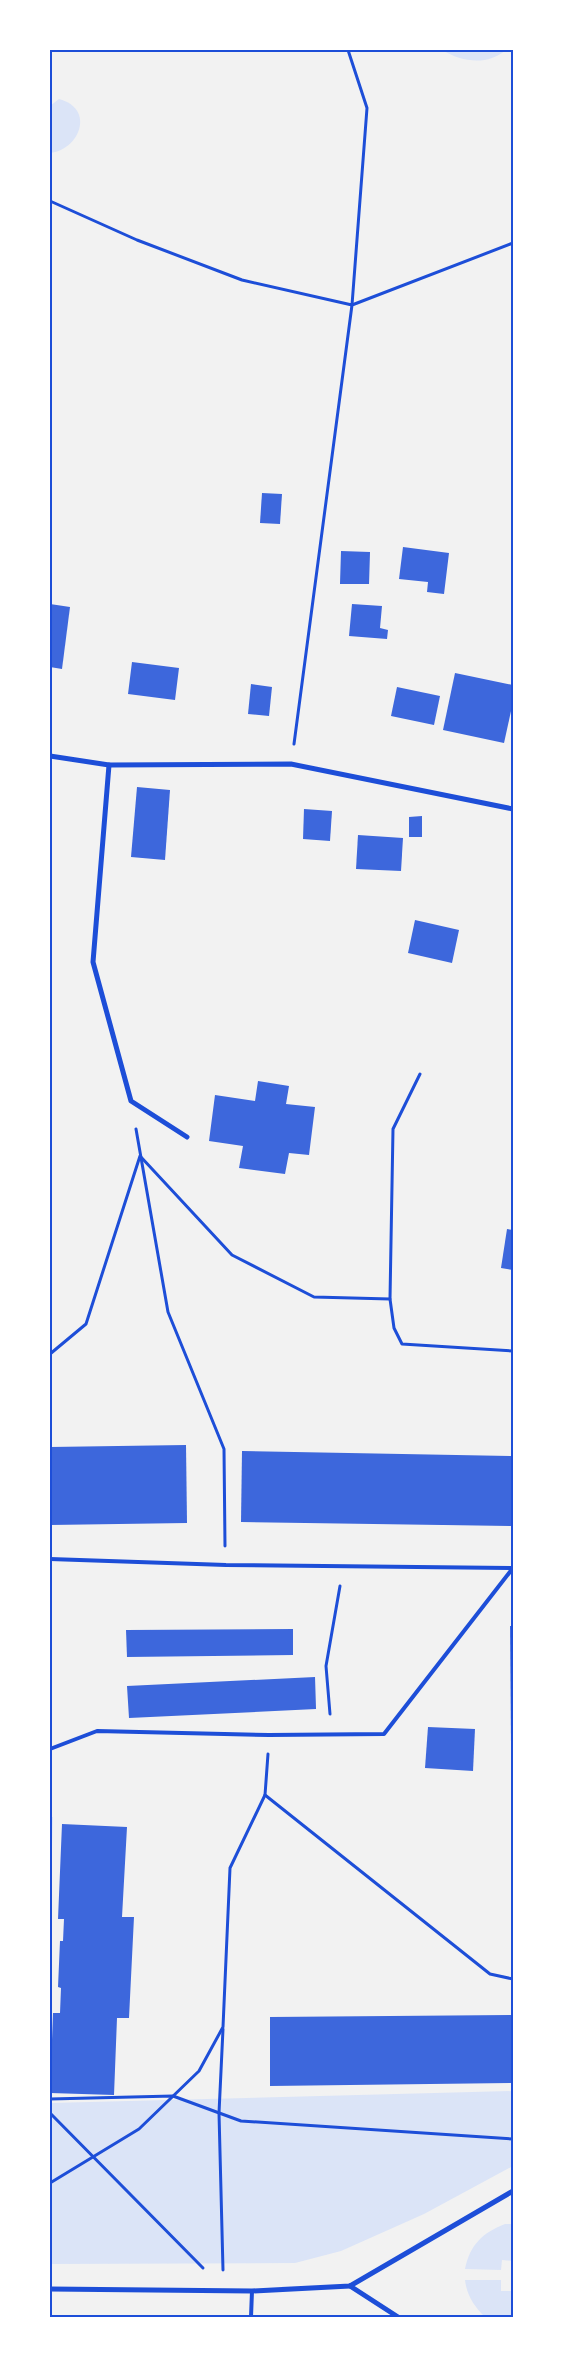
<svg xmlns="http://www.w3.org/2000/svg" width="563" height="2367" font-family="Rubik,sans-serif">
<rect width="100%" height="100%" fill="#f2f2f2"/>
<!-- green -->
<g fill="#dbe4f7">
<path d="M 442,50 L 506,50 C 487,66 462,62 442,50 Z"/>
<path d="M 59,99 C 96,109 79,150 50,153 L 50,106 Z"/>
<path d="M 50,1817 L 53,1817 L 50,1904 Z"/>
<path d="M 513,2091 L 513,2166 L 424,2214 L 341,2251 L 295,2263 L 50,2264 L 50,2103 Z"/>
<path d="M 505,2224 L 513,2224 L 513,2261 L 502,2260 L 501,2270 L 465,2269 C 470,2245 482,2233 505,2224 Z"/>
<path d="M 465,2280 L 501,2280 L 501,2291 L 513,2291 L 513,2317 L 485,2317 C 474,2306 467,2296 465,2280 Z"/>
</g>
<!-- building -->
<g fill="#3d67dc">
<path d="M 262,493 L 282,494 L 280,524 L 260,523 Z"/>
<path d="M 403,547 L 449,553 L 444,594 L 427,592 L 428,582 L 399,579 Z"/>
<path d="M 341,551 L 370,552 L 369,584 L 340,584 Z"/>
<path d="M 50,604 L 70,607 L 62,669 L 50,667 Z"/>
<path d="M 352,604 L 382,606 L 380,628 L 388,630 L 387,639 L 349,636 Z"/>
<path d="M 132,662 L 179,668 L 175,700 L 128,694 Z"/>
<path d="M 455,673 L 513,685 L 513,702 L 504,743 L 443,730 Z"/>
<path d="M 251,684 L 272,687 L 269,716 L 248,714 Z"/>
<path d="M 397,687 L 440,696 L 434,725 L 391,716 Z"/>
<path d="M 137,787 L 170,790 L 165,860 L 131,857 Z"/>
<path d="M 304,809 L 332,811 L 330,841 L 303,839 Z"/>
<path d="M 422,816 L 422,837 L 409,837 L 409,817 Z"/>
<path d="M 358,835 L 403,838 L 401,871 L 356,869 Z"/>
<path d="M 415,920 L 459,930 L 452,963 L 408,953 Z"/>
<path d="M 258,1081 L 289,1086 L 286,1104 L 315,1107 L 309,1155 L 289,1153 L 285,1174 L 239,1168 L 243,1146 L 209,1141 L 215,1095 L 255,1101 Z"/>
<path d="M 507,1229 L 513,1230 L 513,1270 L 501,1268 Z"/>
<path d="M 186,1445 L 187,1523 L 50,1525 L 50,1447 Z"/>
<path d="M 242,1451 L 513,1456 L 513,1526 L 241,1522 Z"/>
<path d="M 510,1626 L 513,1626 L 513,1744 L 511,1744 Z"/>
<path d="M 293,1629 L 293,1655 L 127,1657 L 126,1630 Z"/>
<path d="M 315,1677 L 316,1709 L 129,1718 L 127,1686 Z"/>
<path d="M 428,1727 L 475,1729 L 473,1771 L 425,1768 Z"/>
<path d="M 62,1824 L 127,1827 L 122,1917 L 134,1917 L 129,2018 L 117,2018 L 114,2095 L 50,2093 L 53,2013 L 60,2013 L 61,1988 L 58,1987 L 60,1941 L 63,1941 L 64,1919 L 58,1919 Z"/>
<path d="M 513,2015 L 513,2083 L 270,2086 L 270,2017 Z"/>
</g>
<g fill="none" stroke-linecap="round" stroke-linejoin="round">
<!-- path -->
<g stroke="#1d4ed8" stroke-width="3">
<path d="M 50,201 L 137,240 L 242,280 L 352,305 L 367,108 L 348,50"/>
<path d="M 294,744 L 352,305 L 513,243"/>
<path d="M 420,1074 L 393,1129 L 390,1299 L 394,1328 L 402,1344 L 513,1351"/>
<path d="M 136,1129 L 168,1312 L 224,1449 L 225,1546"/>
<path d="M 50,1354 L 86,1324 L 140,1156 L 232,1255 L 314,1297 L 390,1299"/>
<path d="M 330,1714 L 326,1666 L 340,1586"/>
<path d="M 265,1795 L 490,1974 L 513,1979"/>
<path d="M 223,2029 L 219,2113 L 223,2270"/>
<path d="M 50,2099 L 173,2096 L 241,2121 L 513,2139"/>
<path d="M 50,2113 L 203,2268"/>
<path d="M 50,2183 L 139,2129 L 199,2071 L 223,2027 L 230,1868 L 265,1795 L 268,1754"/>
</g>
<!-- service -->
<g stroke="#1d4ed8" stroke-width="4">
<path d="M 50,1559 L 226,1565 L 511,1568"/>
<path d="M 50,1749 L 97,1731 L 269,1735 L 384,1734 L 513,1568"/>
<path d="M 251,2317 L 252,2291"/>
</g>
<!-- minor -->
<g stroke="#1d4ed8" stroke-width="5">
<path d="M 50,756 L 109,765 L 291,764 L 513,809"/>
<path d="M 109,765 L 93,962 L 131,1101 L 187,1137"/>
<path d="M 350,2286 L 398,2317"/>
<path d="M 50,2289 L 252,2291 L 350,2286 L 513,2191"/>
</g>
</g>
<!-- border -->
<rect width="563" height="2367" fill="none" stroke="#ffffff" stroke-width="102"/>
<rect x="51" y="51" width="461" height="2265" fill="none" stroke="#1d4ed8" stroke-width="2"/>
</svg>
